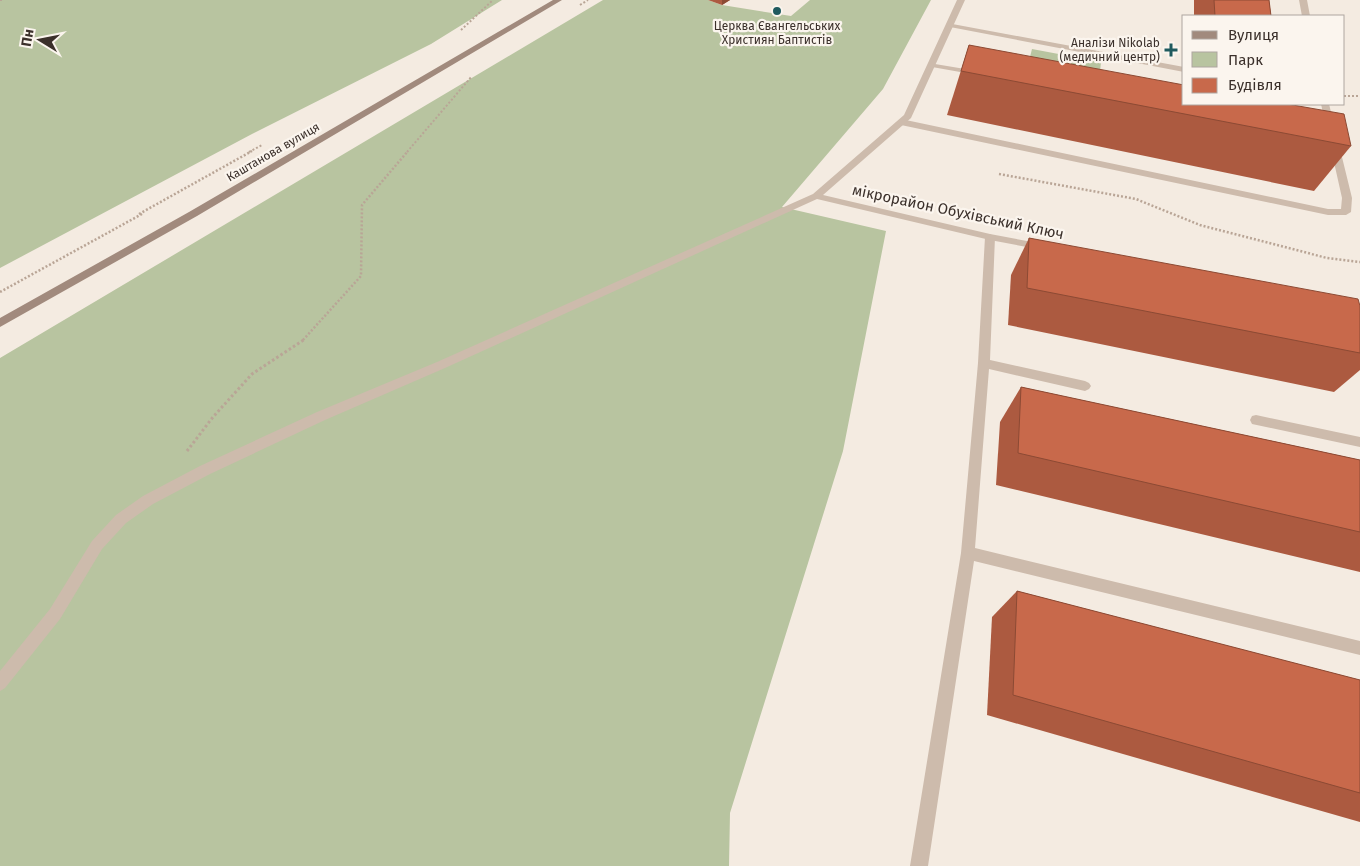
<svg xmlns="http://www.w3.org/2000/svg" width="1360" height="866" font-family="'Fira Sans',sans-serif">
<rect width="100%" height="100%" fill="#f4ebe1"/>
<!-- green -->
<g fill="#b8c4a0">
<path d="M 0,0 L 502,0 L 431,44 L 252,134 L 0,268 Z"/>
<path d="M 603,0 L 708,0 L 722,5 L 791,16 L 810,0 L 931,0 L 883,89 L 782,207 L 886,231 L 843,451 L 730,813 L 729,866 L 0,866 L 0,358 Z"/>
<path d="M 1032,49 L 1101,62 L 1098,91 L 1025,77 Z"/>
</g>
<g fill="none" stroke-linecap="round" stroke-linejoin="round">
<!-- path-far2 -->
<g stroke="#b9a596" stroke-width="2" stroke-dasharray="2 2" stroke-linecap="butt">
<path d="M 0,0 L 2,0"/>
<path d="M 580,5 L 588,0"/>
<path d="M 461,30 L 493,0"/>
<path d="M 1344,96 L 1360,96"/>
<path d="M 249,152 L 262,145"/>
<path d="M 407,152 L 472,76"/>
</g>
<!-- path-far1 -->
<g stroke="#b9a596" stroke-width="2.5" stroke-dasharray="2 2" stroke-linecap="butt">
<path d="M 999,174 L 1136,199 L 1200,225 L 1327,258 L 1360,262"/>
<path d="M 139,214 L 252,151"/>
<path d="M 0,292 L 142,214"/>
<path d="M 303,340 L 361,276 L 362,205 L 408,151"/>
</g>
<!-- path -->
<path stroke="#b9a596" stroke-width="3" stroke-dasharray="2.5 2.5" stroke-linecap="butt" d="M 187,451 L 213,417 L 252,374 L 305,339"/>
<!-- lane -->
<g fill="#cdbbac" fill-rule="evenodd">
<path d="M 1299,0 L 1307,0 L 1310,16 L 1302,16 Z"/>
<path d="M 947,23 L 1184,67 L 1184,72 L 950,27 L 947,27 Z"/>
<path d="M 929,63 L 977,71 L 981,73 L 977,75 L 932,67 L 928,65 Z"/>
<path d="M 1321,104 L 1329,104 L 1352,198 L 1351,212 L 1346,215 L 1328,215 L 901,125 L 897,122 L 901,119 L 1328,209 L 1341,209 L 1342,198 Z"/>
<path d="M 990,234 L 995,237 L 990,360 L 1085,381 L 1089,383 L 1091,386 L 1089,389 L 1085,391 L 989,369 L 975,548 L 1360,641 L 1360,655 L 974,561 L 928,866 L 910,866 L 961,553 L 978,363 L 985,237 Z"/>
<path d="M 1256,415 L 1360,437 L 1360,447 L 1252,424 L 1250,420 L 1252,416 Z"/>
</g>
<!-- street -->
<path fill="#cdbbac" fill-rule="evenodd" d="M 957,0 L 965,0 L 911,118 L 823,195 L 990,234 L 1043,244 L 1048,247 L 1047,249 L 1043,250 L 990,240 L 817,199 L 445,368 L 325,420 L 210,474 L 153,504 L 126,523 L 102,549 L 60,619 L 5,688 L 0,691 L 0,671 L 50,609 L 92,541 L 116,515 L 143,496 L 200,466 L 317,412 L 437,362 L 813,194 L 904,115 Z"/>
<!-- secondary -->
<path fill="#a18a7d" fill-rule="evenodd" d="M 553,0 L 562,0 L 197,216 L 0,327 L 0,318 L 189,212 Z"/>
</g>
<!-- wall -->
<g fill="#ac5a40">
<path d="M 708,0 L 730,0 L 722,5 Z"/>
<path d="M 1194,0 L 1269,0 L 1271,16 L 1194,16 Z"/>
<path d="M 969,45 L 1351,146 L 1314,191 L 947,115 Z"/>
<path d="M 1029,238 L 1360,306 L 1360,370 L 1334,392 L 1008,325 L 1011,275 Z"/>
<path d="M 1021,387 L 1360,460 L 1360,572 L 996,485 L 1000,422 Z"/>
<path d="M 1017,591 L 1360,680 L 1360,822 L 987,715 L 992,617 Z"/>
</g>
<!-- shaded-wall -->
<path fill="#8c4a34" d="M 722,0 L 730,0 L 722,5 Z"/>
<!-- building -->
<g fill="#c8694b" stroke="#8c4a34">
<path d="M 1214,0 L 1269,0 L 1271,16 L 1215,16 Z"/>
<path d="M 969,45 L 1184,85 L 1184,104 L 1287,104 L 1344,114 L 1351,146 L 961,71 Z"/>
<path d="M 1029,238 L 1358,299 L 1360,306 L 1360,353 L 1027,288 Z"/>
<path d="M 1021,387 L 1360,460 L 1360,532 L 1018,453 Z"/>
<path d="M 1017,591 L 1360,680 L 1360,793 L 1013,695 Z"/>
</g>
<!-- markers -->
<g fill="#1f5a5e" stroke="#fbf5ee" stroke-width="2">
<circle cx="777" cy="11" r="5"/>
<path d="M1168.5 42.5h5v5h5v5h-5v5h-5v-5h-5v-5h5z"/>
</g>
<g text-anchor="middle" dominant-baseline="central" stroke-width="4.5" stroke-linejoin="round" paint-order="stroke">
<!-- far-poi labels -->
<g font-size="12" fill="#3b302b" stroke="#fbf5ee">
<text x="777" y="26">Церква Євангельських<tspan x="777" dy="14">Християн Баптистів</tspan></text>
<text x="1160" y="43" text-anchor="end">Аналiзи Nikolab<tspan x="1160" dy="14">(медичний центр)</tspan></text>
</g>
<!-- far-street labels -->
<g font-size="12" fill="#3b302b" stroke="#fbf5ee">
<text transform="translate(273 152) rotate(-30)">Каштанова вулиця</text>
</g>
<!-- street labels -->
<g font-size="15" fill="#3b302b" stroke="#fbf5ee">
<text transform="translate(958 212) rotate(12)">мікрорайон Обухівський Ключ</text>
</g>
</g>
<!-- legend -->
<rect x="1182" y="15" width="162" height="90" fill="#fbf5ee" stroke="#aea6a0"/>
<rect x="1192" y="31" width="25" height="8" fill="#a18a7d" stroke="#aea6a0"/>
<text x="1228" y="40" font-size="15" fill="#3b302b">Вулиця</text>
<rect x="1192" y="52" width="25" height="15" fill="#b8c4a0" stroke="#aea6a0"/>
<text x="1228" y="65" font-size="15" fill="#3b302b">Парк</text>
<rect x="1192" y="78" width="25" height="15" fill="#c8694b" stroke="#aea6a0"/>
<text x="1228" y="90" font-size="15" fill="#3b302b">Будівля</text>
<!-- north arrow -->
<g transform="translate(40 40) rotate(280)" stroke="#fbf5ee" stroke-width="4" paint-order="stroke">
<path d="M0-4L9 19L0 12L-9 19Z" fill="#3b302b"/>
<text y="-8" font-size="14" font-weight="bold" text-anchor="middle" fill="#3b302b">Пн</text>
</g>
</svg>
